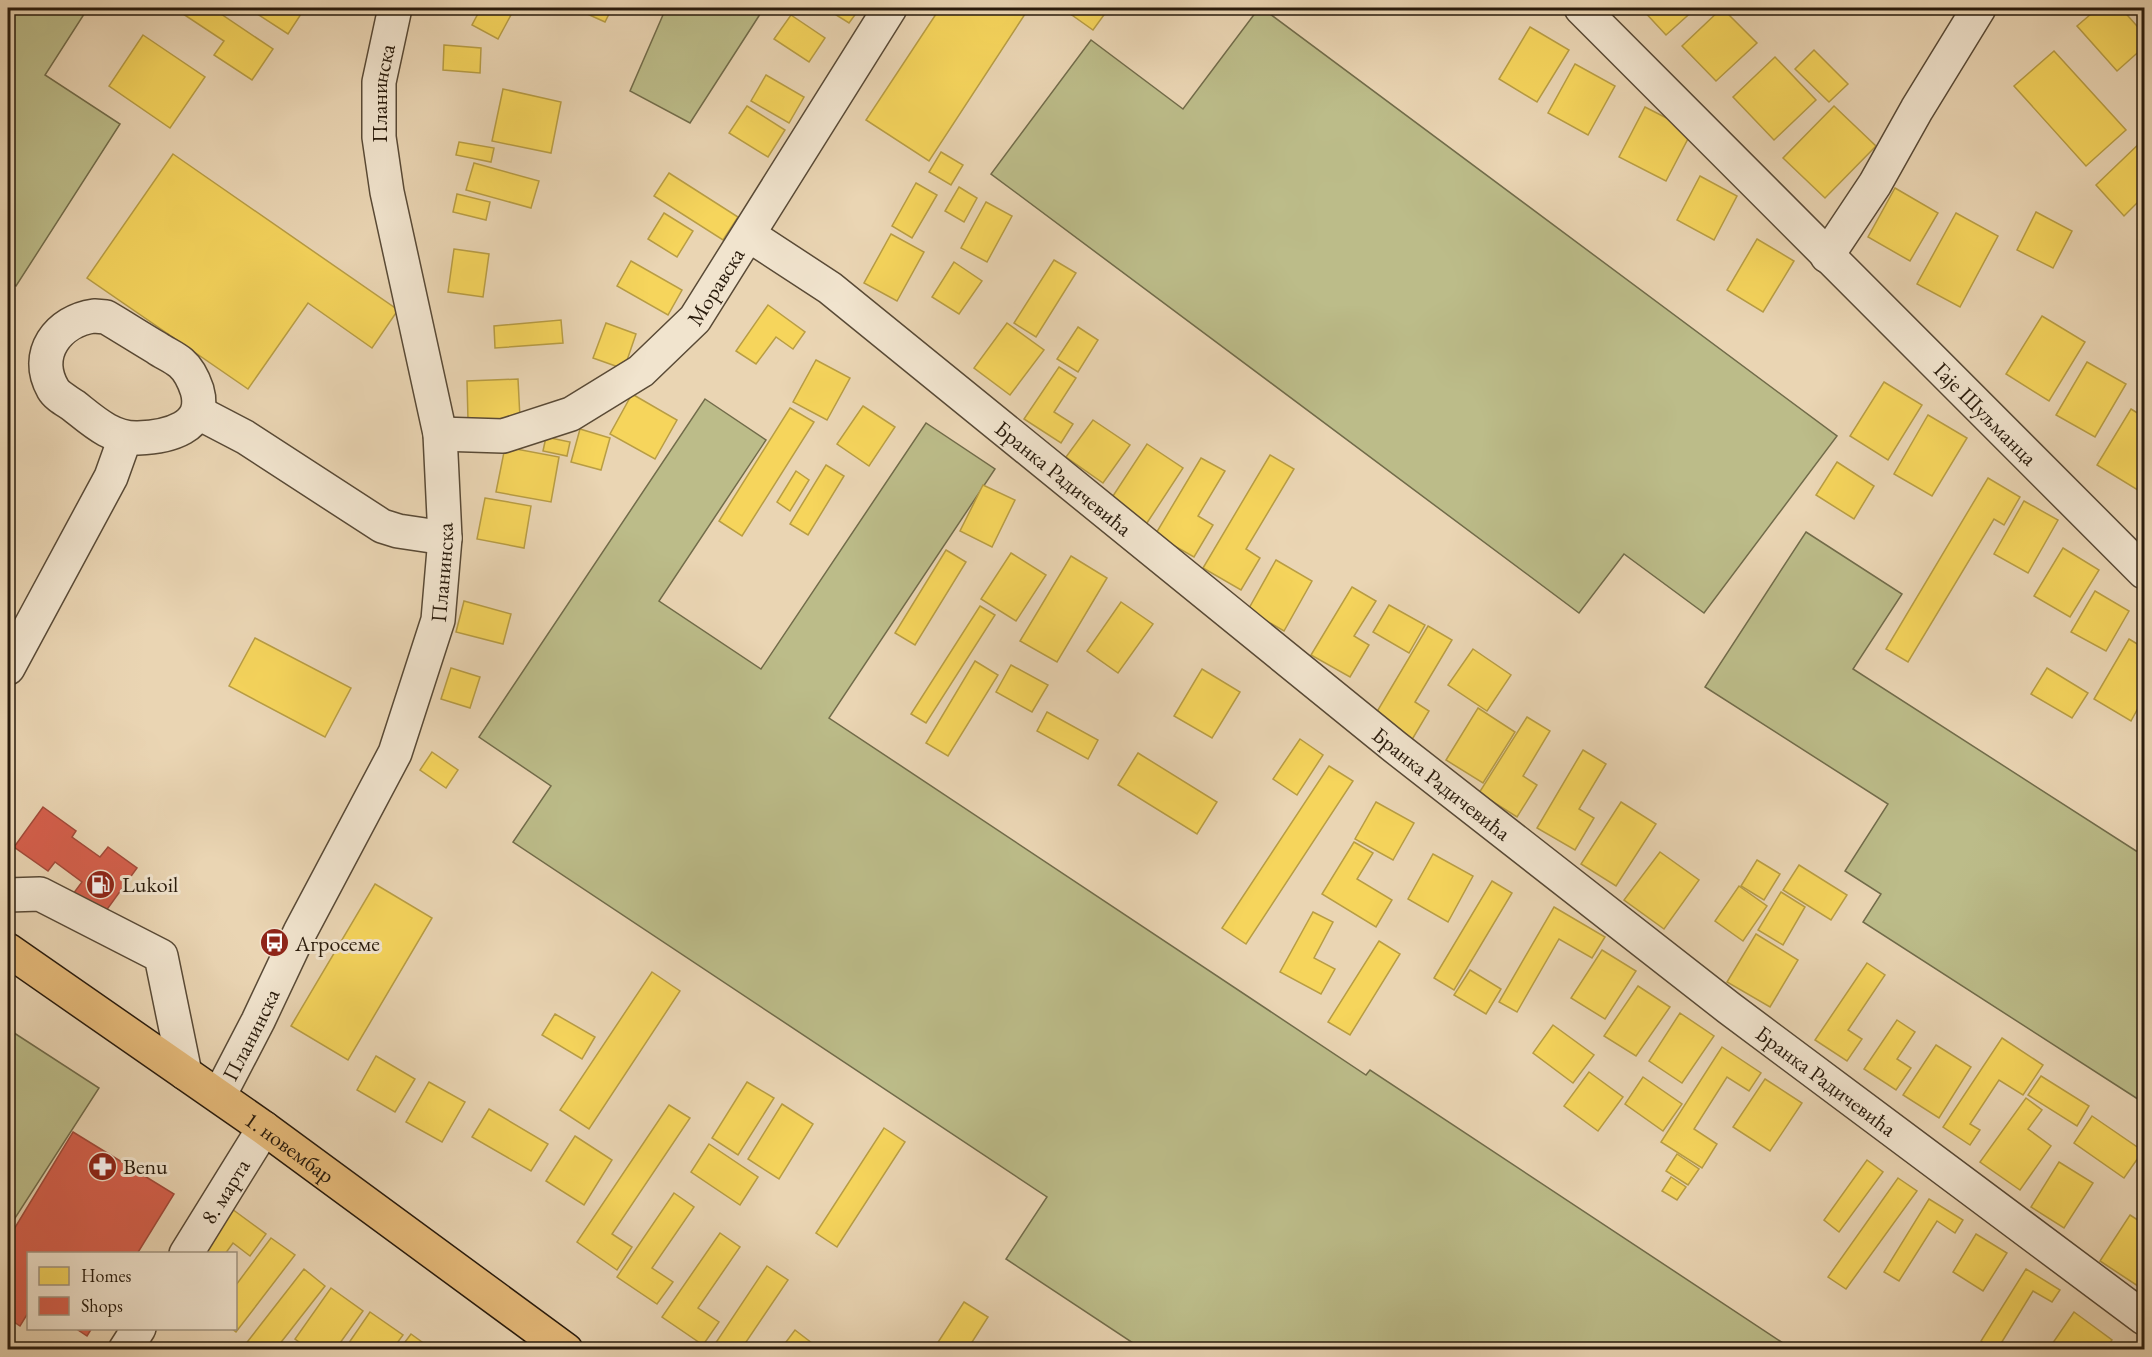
<svg xmlns="http://www.w3.org/2000/svg" width="2152" height="1357" font-family="'EB Garamond',serif">
<rect width="100%" height="100%" fill="#ead5b3"/>
<filter id="stains"><feTurbulence type="fractalNoise" baseFrequency=".00333" numOctaves="4"/><feColorMatrix values="0 0 0 0 .2 0 0 0 0 .09 0 0 0 0 .02 0 0 0 .5 -.17"/></filter>
<radialGradient id="worn" r=".72"><stop offset=".6" stop-color="#630" stop-opacity="0"/><stop offset="1" stop-color="#630" stop-opacity=".3"/></radialGradient>
<!-- green -->
<g fill="#bcbc89" stroke="#726c4a" stroke-width="1.5">
<path d="M 8,8 L 88,8 L 45,75 L 120,124 L 16,286 L 8,281 Z"/>
<path d="M 666,8 L 764,8 L 690,123 L 630,91 Z"/>
<path d="M 1259,8 L 1262,8 L 1837,436 L 1704,613 L 1624,554 L 1579,613 L 991,174 L 1091,40 L 1183,109 Z"/>
<path d="M 705,399 L 766,440 L 659,601 L 761,669 L 926,423 L 995,469 L 829,718 L 1366,1075 L 1370,1070 L 1792,1349 L 1142,1349 L 1006,1259 L 1047,1197 L 513,842 L 551,786 L 479,737 Z"/>
<path d="M 1806,532 L 1902,594 L 1853,669 L 2144,856 L 2144,1103 L 1863,922 L 1881,894 L 1845,871 L 1888,804 L 1705,687 Z"/>
<path d="M 8,1029 L 99,1088 L 8,1229 Z"/>
</g>
<!-- homes -->
<g fill="#f6d55c" stroke="#b89d44" stroke-width="1.5">
<path d="M 174,8 L 212,8 L 273,49 L 252,80 L 214,55 L 224,41 Z"/>
<path d="M 248,8 L 305,8 L 288,34 Z"/>
<path d="M 481,8 L 501,8 L 512,13 L 498,39 L 472,25 Z"/>
<path d="M 574,8 L 612,8 L 605,22 Z"/>
<path d="M 825,8 L 860,8 L 849,23 Z"/>
<path d="M 940,8 L 1029,8 L 929,161 L 866,120 Z"/>
<path d="M 1062,8 L 1109,8 L 1093,30 Z"/>
<path d="M 1641,8 L 1696,8 L 1666,35 Z"/>
<path d="M 1722,8 L 1757,43 L 1716,81 L 1682,46 Z"/>
<path d="M 2098,8 L 2121,8 L 2144,34 L 2144,47 L 2117,71 L 2077,26 Z"/>
<path d="M 791,15 L 825,38 L 809,62 L 774,39 Z"/>
<path d="M 1530,27 L 1569,50 L 1537,102 L 1499,79 Z"/>
<path d="M 143,35 L 205,77 L 170,128 L 109,86 Z"/>
<path d="M 444,45 L 481,48 L 480,73 L 443,70 Z"/>
<path d="M 1814,50 L 1848,84 L 1829,102 L 1795,69 Z"/>
<path d="M 2054,51 L 2126,130 L 2086,166 L 2014,86 Z"/>
<path d="M 1775,57 L 1816,100 L 1774,140 L 1733,97 Z"/>
<path d="M 1575,64 L 1615,86 L 1588,135 L 1548,113 Z"/>
<path d="M 766,75 L 804,97 L 789,123 L 751,101 Z"/>
<path d="M 503,89 L 561,102 L 551,153 L 492,141 Z"/>
<path d="M 747,106 L 785,130 L 768,157 L 729,133 Z"/>
<path d="M 1834,106 L 1876,146 L 1825,198 L 1783,158 Z"/>
<path d="M 1645,107 L 1692,131 L 1666,181 L 1619,157 Z"/>
<path d="M 2144,139 L 2144,196 L 2124,216 L 2096,185 Z"/>
<path d="M 459,142 L 494,148 L 491,162 L 456,155 Z"/>
<path d="M 941,152 L 963,165 L 951,185 L 929,172 Z"/>
<path d="M 173,154 L 398,310 L 372,348 L 308,303 L 248,389 L 87,278 Z"/>
<path d="M 474,163 L 539,181 L 531,208 L 466,190 Z"/>
<path d="M 669,173 L 738,217 L 723,240 L 654,196 Z"/>
<path d="M 1700,176 L 1737,196 L 1714,240 L 1677,220 Z"/>
<path d="M 916,183 L 937,195 L 912,238 L 892,226 Z"/>
<path d="M 959,187 L 977,198 L 964,222 L 945,211 Z"/>
<path d="M 1895,188 L 1938,213 L 1910,261 L 1868,237 Z"/>
<path d="M 457,194 L 490,202 L 486,220 L 453,212 Z"/>
<path d="M 986,202 L 1012,216 L 987,262 L 961,248 Z"/>
<path d="M 2036,212 L 2072,231 L 2053,268 L 2017,250 Z"/>
<path d="M 664,213 L 693,231 L 677,257 L 648,239 Z"/>
<path d="M 1956,213 L 1998,236 L 1960,307 L 1917,284 Z"/>
<path d="M 891,234 L 924,252 L 897,301 L 864,283 Z"/>
<path d="M 1757,239 L 1794,261 L 1763,312 L 1727,290 Z"/>
<path d="M 454,249 L 489,254 L 483,297 L 448,292 Z"/>
<path d="M 1054,260 L 1076,273 L 1036,337 L 1014,323 Z"/>
<path d="M 631,261 L 682,290 L 668,315 L 617,286 Z"/>
<path d="M 954,262 L 982,281 L 959,314 L 932,297 Z"/>
<path d="M 768,305 L 805,332 L 793,349 L 776,337 L 756,364 L 736,351 Z"/>
<path d="M 2042,316 L 2085,342 L 2049,401 L 2006,374 Z"/>
<path d="M 561,320 L 563,343 L 495,348 L 494,326 Z"/>
<path d="M 606,323 L 636,334 L 624,369 L 593,358 Z"/>
<path d="M 1007,323 L 1044,350 L 1010,395 L 974,368 Z"/>
<path d="M 1078,327 L 1098,340 L 1078,372 L 1057,359 Z"/>
<path d="M 816,360 L 850,378 L 827,420 L 793,402 Z"/>
<path d="M 2087,362 L 2126,384 L 2095,437 L 2056,415 Z"/>
<path d="M 1059,367 L 1076,378 L 1054,412 L 1073,424 L 1061,443 L 1024,419 Z"/>
<path d="M 518,379 L 520,418 L 468,420 L 467,381 Z"/>
<path d="M 1884,382 L 1922,405 L 1888,460 L 1850,436 Z"/>
<path d="M 632,394 L 677,420 L 655,459 L 610,434 Z"/>
<path d="M 863,406 L 895,427 L 869,466 L 837,444 Z"/>
<path d="M 790,408 L 814,422 L 742,536 L 719,521 Z"/>
<path d="M 2131,409 L 2144,417 L 2144,487 L 2141,492 L 2097,465 Z"/>
<path d="M 1928,415 L 1967,438 L 1932,496 L 1894,474 Z"/>
<path d="M 1093,420 L 1130,445 L 1103,483 L 1066,457 Z"/>
<path d="M 580,429 L 610,438 L 601,470 L 571,462 Z"/>
<path d="M 546,437 L 570,442 L 567,456 L 543,451 Z"/>
<path d="M 1147,444 L 1183,468 L 1145,526 L 1109,502 Z"/>
<path d="M 505,447 L 559,457 L 551,502 L 496,492 Z"/>
<path d="M 1270,455 L 1294,469 L 1246,549 L 1260,558 L 1241,590 L 1203,568 Z"/>
<path d="M 1201,458 L 1225,471 L 1198,516 L 1213,525 L 1194,557 L 1155,535 Z"/>
<path d="M 1837,462 L 1874,486 L 1854,519 L 1816,495 Z"/>
<path d="M 826,465 L 844,476 L 808,535 L 790,524 Z"/>
<path d="M 796,471 L 809,480 L 790,511 L 777,502 Z"/>
<path d="M 1988,478 L 2020,497 L 2004,525 L 1994,519 L 1908,662 L 1886,649 Z"/>
<path d="M 983,485 L 1015,500 L 992,547 L 960,531 Z"/>
<path d="M 485,498 L 531,506 L 524,548 L 477,539 Z"/>
<path d="M 2024,501 L 2058,520 L 2028,573 L 1994,554 Z"/>
<path d="M 2063,548 L 2099,570 L 2070,617 L 2034,596 Z"/>
<path d="M 946,550 L 966,562 L 915,645 L 895,633 Z"/>
<path d="M 1011,553 L 1046,575 L 1016,621 L 981,599 Z"/>
<path d="M 1071,556 L 1107,578 L 1057,662 L 1020,641 Z"/>
<path d="M 1276,560 L 1312,581 L 1284,631 L 1248,610 Z"/>
<path d="M 1352,587 L 1376,601 L 1354,636 L 1369,645 L 1350,677 L 1311,655 Z"/>
<path d="M 2095,591 L 2129,611 L 2106,651 L 2071,632 Z"/>
<path d="M 464,601 L 511,614 L 503,644 L 456,632 Z"/>
<path d="M 1121,602 L 1153,624 L 1118,673 L 1087,651 Z"/>
<path d="M 1389,605 L 1425,625 L 1409,653 L 1373,632 Z"/>
<path d="M 980,606 L 995,615 L 926,723 L 911,714 Z"/>
<path d="M 1428,626 L 1452,640 L 1415,702 L 1429,711 L 1410,743 L 1372,720 Z"/>
<path d="M 255,638 L 351,688 L 325,737 L 229,686 Z"/>
<path d="M 2129,639 L 2144,648 L 2144,697 L 2131,721 L 2094,699 Z"/>
<path d="M 1473,649 L 1511,675 L 1487,711 L 1448,685 Z"/>
<path d="M 975,661 L 998,675 L 948,756 L 926,743 Z"/>
<path d="M 1011,665 L 1048,685 L 1032,712 L 996,692 Z"/>
<path d="M 451,668 L 480,677 L 470,708 L 441,699 Z"/>
<path d="M 2047,668 L 2088,693 L 2072,718 L 2031,694 Z"/>
<path d="M 1202,669 L 1240,692 L 1212,738 L 1174,716 Z"/>
<path d="M 1478,708 L 1515,732 L 1483,783 L 1446,760 Z"/>
<path d="M 1047,712 L 1098,740 L 1088,759 L 1037,731 Z"/>
<path d="M 1527,717 L 1550,731 L 1523,776 L 1537,785 L 1517,817 L 1479,793 Z"/>
<path d="M 1300,739 L 1323,755 L 1297,795 L 1273,779 Z"/>
<path d="M 1583,750 L 1606,764 L 1579,809 L 1594,818 L 1575,850 L 1537,828 Z"/>
<path d="M 432,752 L 458,770 L 446,788 L 420,770 Z"/>
<path d="M 1138,753 L 1217,802 L 1197,834 L 1118,785 Z"/>
<path d="M 1329,766 L 1353,781 L 1246,944 L 1222,928 Z"/>
<path d="M 1376,802 L 1414,823 L 1393,860 L 1355,839 Z"/>
<path d="M 1621,802 L 1656,824 L 1616,886 L 1581,864 Z"/>
<path d="M 1354,842 L 1373,853 L 1357,879 L 1392,900 L 1376,927 L 1322,894 Z"/>
<path d="M 1660,852 L 1699,880 L 1664,929 L 1624,900 Z"/>
<path d="M 1433,854 L 1473,876 L 1448,922 L 1408,899 Z"/>
<path d="M 1757,860 L 1780,874 L 1764,900 L 1741,886 Z"/>
<path d="M 1799,865 L 1847,895 L 1831,920 L 1783,890 Z"/>
<path d="M 1492,881 L 1512,893 L 1454,990 L 1434,978 Z"/>
<path d="M 375,884 L 432,918 L 348,1060 L 291,1026 Z"/>
<path d="M 1739,886 L 1767,906 L 1743,941 L 1715,921 Z"/>
<path d="M 1781,892 L 1805,907 L 1783,945 L 1758,930 Z"/>
<path d="M 1554,907 L 1605,937 L 1592,958 L 1559,939 L 1517,1012 L 1499,1002 Z"/>
<path d="M 1313,912 L 1333,922 L 1314,958 L 1335,969 L 1321,994 L 1280,972 Z"/>
<path d="M 1756,934 L 1798,960 L 1770,1007 L 1727,982 Z"/>
<path d="M 1379,941 L 1400,954 L 1350,1035 L 1328,1022 Z"/>
<path d="M 1602,950 L 1636,971 L 1605,1019 L 1571,998 Z"/>
<path d="M 1867,963 L 1885,975 L 1848,1030 L 1862,1039 L 1847,1061 L 1815,1040 Z"/>
<path d="M 1470,970 L 1501,989 L 1486,1014 L 1454,995 Z"/>
<path d="M 652,972 L 680,991 L 589,1129 L 560,1110 Z"/>
<path d="M 1638,986 L 1670,1007 L 1636,1056 L 1604,1036 Z"/>
<path d="M 1680,1013 L 1714,1036 L 1682,1083 L 1649,1061 Z"/>
<path d="M 555,1014 L 595,1037 L 582,1059 L 542,1035 Z"/>
<path d="M 1897,1020 L 1915,1032 L 1897,1059 L 1911,1068 L 1896,1090 L 1864,1069 Z"/>
<path d="M 1553,1025 L 1594,1055 L 1573,1083 L 1533,1053 Z"/>
<path d="M 2002,1038 L 2043,1065 L 2023,1095 L 1999,1080 L 1970,1124 L 1980,1130 L 1970,1145 L 1943,1127 Z"/>
<path d="M 1936,1045 L 1971,1067 L 1939,1118 L 1903,1095 Z"/>
<path d="M 1722,1047 L 1761,1073 L 1749,1091 L 1727,1077 L 1694,1129 L 1717,1144 L 1702,1168 L 1661,1142 Z"/>
<path d="M 376,1056 L 415,1079 L 395,1112 L 357,1090 Z"/>
<path d="M 1589,1072 L 1623,1097 L 1598,1131 L 1564,1106 Z"/>
<path d="M 2041,1076 L 2089,1106 L 2077,1126 L 2028,1095 Z"/>
<path d="M 1643,1077 L 1682,1104 L 1663,1131 L 1625,1104 Z"/>
<path d="M 1765,1079 L 1802,1103 L 1770,1151 L 1733,1127 Z"/>
<path d="M 429,1082 L 465,1102 L 442,1142 L 406,1122 Z"/>
<path d="M 747,1082 L 774,1098 L 738,1155 L 712,1138 Z"/>
<path d="M 2026,1098 L 2042,1110 L 2028,1129 L 2051,1146 L 2020,1190 L 1980,1162 Z"/>
<path d="M 782,1104 L 813,1124 L 779,1179 L 748,1159 Z"/>
<path d="M 669,1105 L 690,1118 L 612,1234 L 632,1247 L 617,1270 L 577,1242 Z"/>
<path d="M 489,1109 L 548,1144 L 531,1171 L 472,1137 Z"/>
<path d="M 2092,1116 L 2143,1151 L 2124,1178 L 2074,1143 Z"/>
<path d="M 884,1128 L 905,1142 L 837,1247 L 816,1233 Z"/>
<path d="M 575,1136 L 612,1160 L 584,1205 L 546,1181 Z"/>
<path d="M 709,1144 L 758,1177 L 740,1205 L 691,1172 Z"/>
<path d="M 1677,1154 L 1699,1169 L 1688,1185 L 1666,1171 Z"/>
<path d="M 1867,1160 L 1883,1172 L 1839,1232 L 1824,1220 Z"/>
<path d="M 2059,1162 L 2093,1183 L 2064,1228 L 2031,1207 Z"/>
<path d="M 1671,1177 L 1686,1187 L 1677,1200 L 1662,1191 Z"/>
<path d="M 1898,1178 L 1917,1191 L 1846,1289 L 1828,1277 Z"/>
<path d="M 674,1193 L 694,1207 L 652,1268 L 673,1282 L 657,1304 L 617,1277 Z"/>
<path d="M 1929,1199 L 1963,1220 L 1955,1233 L 1937,1221 L 1899,1281 L 1884,1272 Z"/>
<path d="M 232,1209 L 266,1234 L 250,1256 L 233,1243 L 225,1254 L 199,1254 Z"/>
<path d="M 2130,1215 L 2144,1224 L 2144,1290 L 2100,1261 Z"/>
<path d="M 720,1233 L 740,1247 L 698,1308 L 719,1322 L 703,1345 L 662,1317 Z"/>
<path d="M 1976,1234 L 2007,1253 L 1983,1291 L 1953,1272 Z"/>
<path d="M 271,1238 L 295,1255 L 236,1332 L 231,1328 L 236,1328 L 236,1285 Z"/>
<path d="M 767,1266 L 788,1280 L 746,1342 L 757,1350 L 711,1350 Z"/>
<path d="M 304,1269 L 325,1286 L 275,1350 L 241,1350 Z"/>
<path d="M 2026,1269 L 2060,1290 L 2052,1302 L 2033,1291 L 1997,1350 L 1994,1350 L 1981,1341 Z"/>
<path d="M 331,1288 L 363,1311 L 335,1350 L 310,1350 L 295,1339 Z"/>
<path d="M 964,1302 L 988,1317 L 967,1350 L 933,1350 Z"/>
<path d="M 370,1312 L 403,1335 L 392,1350 L 344,1350 Z"/>
<path d="M 2074,1312 L 2112,1340 L 2105,1350 L 2048,1350 Z"/>
<path d="M 795,1330 L 821,1350 L 780,1350 Z"/>
<path d="M 411,1334 L 433,1350 L 399,1350 Z"/>
</g>
<!-- shops -->
<g fill="#d6604d" stroke="#a24b3a" stroke-width="1.5">
<path d="M 43,807 L 76,831 L 72,837 L 100,857 L 108,847 L 137,868 L 103,915 L 73,894 L 82,882 L 55,862 L 48,871 L 14,847 Z"/>
<path d="M 73,1132 L 174,1194 L 137,1254 L 28,1254 L 28,1313 L 20,1326 L 8,1318 L 8,1239 Z"/>
<path d="M 75,1328 L 92,1328 L 87,1336 Z"/>
</g>
<g fill="none" stroke-linecap="round" stroke-linejoin="round">
<defs>
<g id="minor">
<path id="s1" d="M 1581,8 L 2144,572"/>
<path id="s2" d="M 749,235 L 830,288 L 1395,747 L 1729,1008 L 2144,1318"/>
<path d="M 1827,256 L 1875,184 L 1917,109 L 1979,8"/>
<path d="M 94,316 L 106,317 C 123,327 140,338 157,348 C 164,353 174,357 181,363 C 188,369 194,381 197,390 C 208,428 167,437 138,438 C 112,439 93,421 74,406 C 67,401 57,396 53,389 C 33,354 58,321 94,316 Z"/>
<path d="M 199,413 L 245,437 L 382,526 L 398,531 L 445,538"/>
<path id="s3" d="M 440,434 L 503,436 L 571,414 L 641,371 L 695,319 L 890,8"/>
<path d="M 8,668 L 111,477 L 125,438"/>
<path d="M 8,895 L 40,894 L 161,956 L 185,1073"/>
<path id="s4" d="M 219,1096 L 258,1021 L 300,932 L 395,753 L 438,620 L 445,538 L 440,434 L 387,192 L 379,137 L 379,82 L 395,8"/>
<path id="s5" d="M 186,1254 L 264,1128"/>
<path d="M 125,1350 L 139,1328"/>
</g>
<g id="major">
<path id="s6" d="M 8,950 L 264,1128 L 566,1350"/>
</g>
</defs>
<!-- minor casing -->
<use href="#minor" stroke="#594a36" stroke-width="36"/>
<!-- major casing -->
<use href="#major" stroke="#291b0c" stroke-width="36"/>
<!-- minor -->
<use href="#minor" stroke="#f1e4ce" stroke-width="33"/>
<!-- major -->
<use href="#major" stroke="#e5ba7a" stroke-width="33"/>
</g>
<!-- icons -->
<defs>
<symbol id="fuel-disc" viewBox="-11 -11 22 22"><circle r="9.5" fill="#8f2418" stroke="#f1e4ce"/><path d="M-5.5-6h7V0h2V4h1.3V-2.5L3-4.5l.8-.8L6-3V5H2.5V1h-1V6h-7ZM-4.2-4.7v3.2H.2V-4.7Z" fill="#fff"/></symbol>
<symbol id="bus-disc" viewBox="-11 -11 22 22"><circle r="9.5" fill="#8f2418" stroke="#f1e4ce"/><path d="M-5-6H5V4H4V6H2V4H-2V6H-4V4H-5ZM-3.5-4V0h7V-4ZM-3.5 1.2v1.5H-2V1.2ZM2 1.2v1.5H3.5V1.2Z" fill="#fff"/></symbol>
<symbol id="pharmacy-disc" viewBox="-11 -11 22 22"><circle r="9.5" fill="#8f2418" stroke="#f1e4ce"/><path d="M-2-6h4v4h4v4h-4v4h-4v-4h-4v-4h4Z" fill="#fff"/></symbol>
</defs>
<g fill-rule="evenodd">
<use href="#fuel-disc" x="84" y="868" width="33" height="33"/>
<use href="#bus-disc" x="258" y="926" width="33" height="33"/>
<use href="#pharmacy-disc" x="86" y="1150" width="33" height="33"/>
</g>
<g text-anchor="middle" dominant-baseline="central" stroke-width="6" stroke-linejoin="round" paint-order="stroke">
<!-- street labels -->
<g font-size="22" fill="#291b0c" stroke="#f1e4ce">
<text stroke="none"><textPath href="#s4" startOffset="1059">Планинска</textPath></text>
<text stroke="none"><textPath href="#s3" startOffset="330">Моравска</textPath></text>
<text stroke="none"><textPath href="#s1" startOffset="573">Гаје Шуљманца</textPath></text>
<text stroke="none"><textPath href="#s2" startOffset="398">Бранка Радичевића</textPath></text>
<text stroke="none"><textPath href="#s4" startOffset="573">Планинска</textPath></text>
<text stroke="none"><textPath href="#s2" startOffset="884">Бранка Радичевића</textPath></text>
<text stroke="none"><textPath href="#s4" startOffset="69">Планинска</textPath></text>
<text stroke="none"><textPath href="#s2" startOffset="1370">Бранка Радичевића</textPath></text>
<text stroke="none"><textPath href="#s6" startOffset="344">1. новембар</textPath></text>
<text stroke="none"><textPath href="#s5" startOffset="74">8. марта</textPath></text>
</g>
<!-- poi labels -->
<g font-size="22" fill="#291b0c" stroke="#f1e4ce" text-anchor="start">
<text x="122" y="884">Lukoil</text>
<text x="295" y="943">Агросеме</text>
<text x="123" y="1166">Benu</text>
</g>
</g>
<!-- margin -->
<rect width="2152" height="1357" fill="none" stroke="#ead5b3" stroke-width="30"/>
<rect x="9" y="9" width="2134" height="1339" fill="none" stroke="#291b0c" stroke-width="3"/>
<rect x="15" y="15" width="2122" height="1327" fill="none" stroke="#291b0c" stroke-width="1.5"/>
<!-- legend -->
<rect x="27" y="1252" width="210" height="78" fill="#f1e4ce" stroke="#a19480" stroke-width="1.5"/>
<rect x="39" y="1267" width="30" height="18" fill="#f6d55c" stroke="#a19480" stroke-width="1.5"/>
<text x="81" y="1282" font-size="18" fill="#291b0c">Homes</text>
<rect x="39" y="1297" width="30" height="18" fill="#d6604d" stroke="#a19480" stroke-width="1.5"/>
<text x="81" y="1312" font-size="18" fill="#291b0c">Shops</text>
<rect width="100%" height="100%" filter="url(#stains)"/>
<rect width="100%" height="100%" fill="url(#worn)"/>
</svg>
